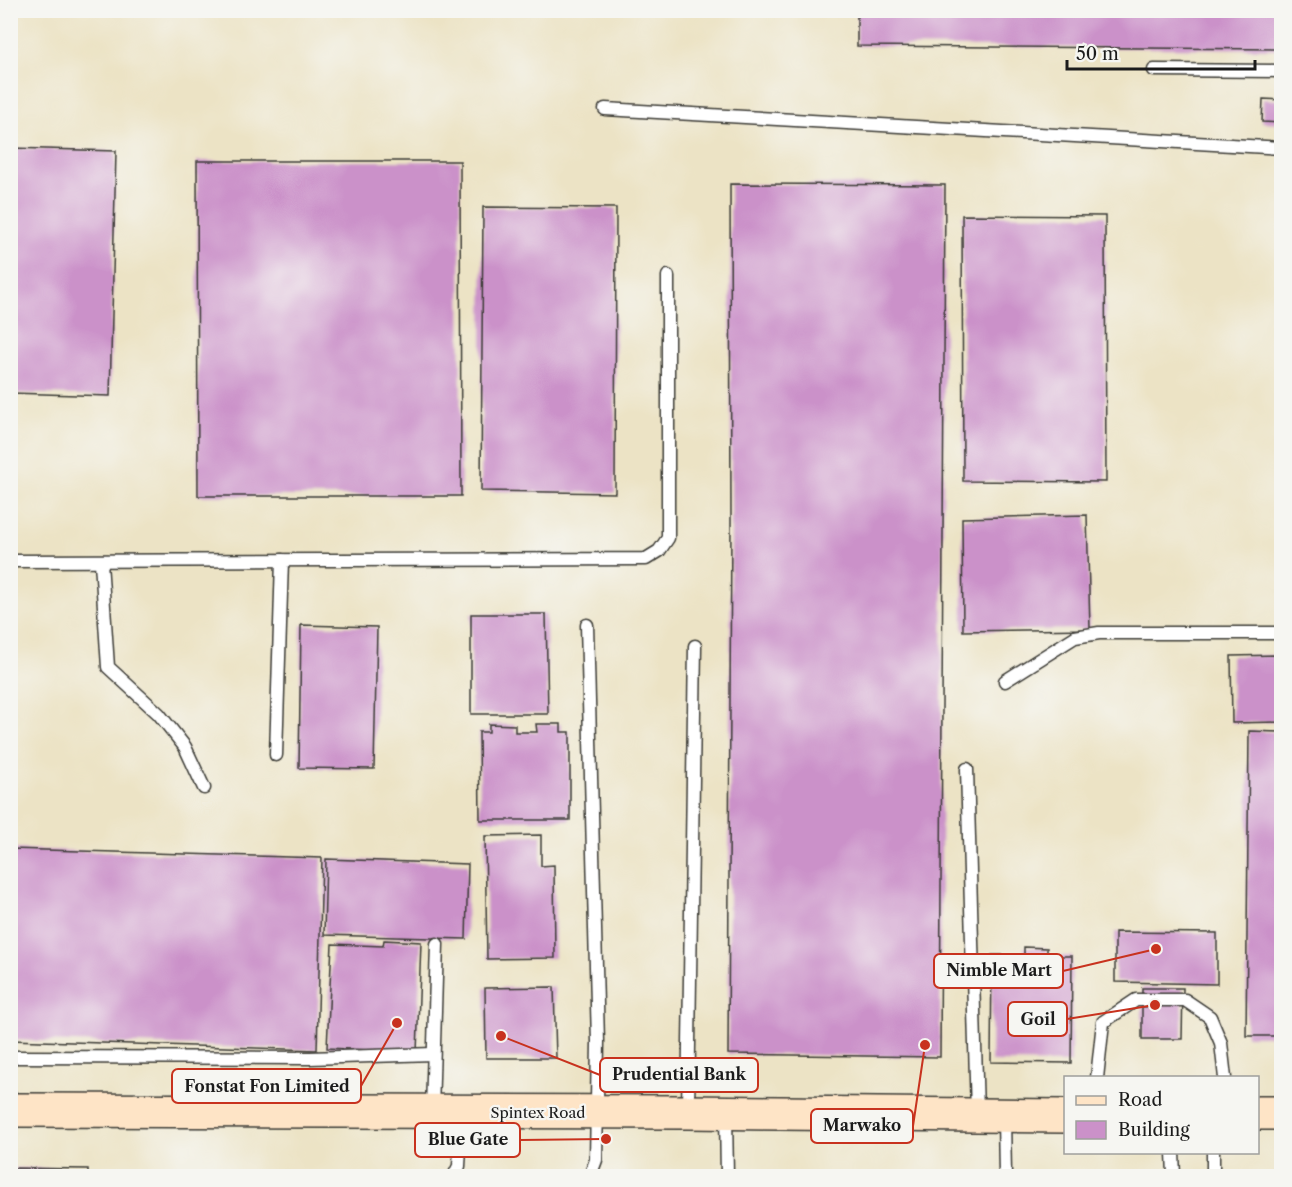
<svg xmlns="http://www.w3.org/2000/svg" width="1292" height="1187" font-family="'Libre Caslon Text',serif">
<rect width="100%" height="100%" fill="#f6f6f2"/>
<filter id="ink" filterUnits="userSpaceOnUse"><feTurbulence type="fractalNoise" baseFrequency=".0167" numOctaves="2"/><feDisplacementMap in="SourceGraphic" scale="12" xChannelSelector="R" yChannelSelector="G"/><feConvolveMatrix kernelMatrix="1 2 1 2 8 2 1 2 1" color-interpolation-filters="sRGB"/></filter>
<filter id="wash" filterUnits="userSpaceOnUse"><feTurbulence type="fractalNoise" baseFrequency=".008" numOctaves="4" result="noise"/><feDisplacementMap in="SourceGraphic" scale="24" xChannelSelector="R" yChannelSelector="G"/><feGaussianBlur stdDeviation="1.35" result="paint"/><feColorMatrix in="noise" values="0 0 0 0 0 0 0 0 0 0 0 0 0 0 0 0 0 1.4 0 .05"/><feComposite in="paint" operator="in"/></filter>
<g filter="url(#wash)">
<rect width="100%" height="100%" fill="#ece3c5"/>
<g id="blocks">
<!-- building -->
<g fill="#cb91c9">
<path d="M 857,10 L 1279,10 L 1279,49 L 857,46 Z"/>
<path d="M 1263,99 L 1282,100 L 1282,123 L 1262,122 Z"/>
<path d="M 10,148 L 116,151 L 110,396 L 10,393 Z"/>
<path d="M 197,161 L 460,161 L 461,496 L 198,496 Z"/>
<path d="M 730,184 L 945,185 L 940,1057 L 728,1054 L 731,522 Z"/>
<path d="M 483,207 L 616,208 L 615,493 L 481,491 Z"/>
<path d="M 962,215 L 1105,216 L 1106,482 L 963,481 Z"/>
<path d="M 1087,515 L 1090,629 L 963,631 L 962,518 Z"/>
<path d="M 471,614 L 546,614 L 548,714 L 471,714 Z"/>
<path d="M 301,625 L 377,627 L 374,769 L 299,768 Z"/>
<path d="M 1282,655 L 1282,722 L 1232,723 L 1231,656 Z"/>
<path d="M 489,724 L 515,725 L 515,732 L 537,732 L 536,724 L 561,724 L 561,732 L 570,732 L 570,820 L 480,820 L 479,732 L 489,732 Z"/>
<path d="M 1249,731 L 1282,732 L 1282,1036 L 1246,1036 Z"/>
<path d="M 541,835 L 541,866 L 554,865 L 555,958 L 487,959 L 485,836 Z"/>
<path d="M 10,849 L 322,858 L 317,1050 L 10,1040 Z"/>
<path d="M 326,859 L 468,864 L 466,939 L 324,935 Z"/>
<path d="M 1115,932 L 1217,933 L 1217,984 L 1115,982 Z"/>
<path d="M 384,940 L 421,942 L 417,1052 L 327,1048 L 332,944 L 383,946 Z"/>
<path d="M 1024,947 L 1047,948 L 1047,956 L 1072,956 L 1071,1063 L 991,1062 L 992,955 L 1024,955 Z"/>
<path d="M 554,987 L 556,1058 L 486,1058 L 485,988 Z"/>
<path d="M 1142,988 L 1183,988 L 1182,1039 L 1142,1039 Z"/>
<path d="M 10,1168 L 88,1169 L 88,1176 L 10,1176 Z"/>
</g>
</g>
</g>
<g filter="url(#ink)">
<use href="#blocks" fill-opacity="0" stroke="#3b3a35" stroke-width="1.5"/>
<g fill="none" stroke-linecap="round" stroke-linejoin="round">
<defs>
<g id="lane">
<path d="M 1154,70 L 1282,71"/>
<path d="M 605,109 L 1282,148"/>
<path d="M 10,561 L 646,559 L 659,551 L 668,538 L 668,276"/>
<path d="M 101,562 L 108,667 L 159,714 L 185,747 L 204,788"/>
<path d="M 587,625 L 598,1042 L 596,1160 L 590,1176"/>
<path d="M 1005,681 L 1075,637 L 1099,633 L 1282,633"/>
<path d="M 276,755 L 282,560"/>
<path d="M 967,769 L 977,1113"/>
<path d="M 10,1057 L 310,1058 L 433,1054"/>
<path d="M 1097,1078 L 1103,1022 L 1136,1000 L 1185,1000 L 1210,1017 L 1221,1043 L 1225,1078"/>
<path d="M 432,1111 L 437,944"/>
<path d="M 688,1111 L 695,646"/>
<path d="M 726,1114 L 727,1176"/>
<path d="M 1004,1117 L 1005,1176"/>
<path d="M 1173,1152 L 1174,1176"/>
<path d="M 454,1176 L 459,1166 L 462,1113"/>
<path d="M 1213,1176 L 1213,1152"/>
</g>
<g id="secondary">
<path d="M 10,1110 L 688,1112 L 1066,1116"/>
<path d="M 1258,1113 L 1282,1113"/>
</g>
</defs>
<!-- lane casing -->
<use href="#lane" stroke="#3b3a35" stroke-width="15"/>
<!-- secondary casing -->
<use href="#secondary" stroke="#3b3a35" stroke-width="36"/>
<!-- lane -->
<use href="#lane" stroke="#fff" stroke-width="12"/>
<!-- secondary -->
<use href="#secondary" stroke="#fee4c6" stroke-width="33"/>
</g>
</g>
<g text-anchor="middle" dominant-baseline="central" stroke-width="4.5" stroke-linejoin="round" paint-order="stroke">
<!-- street labels -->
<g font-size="15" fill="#1c1c1c" stroke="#f6f6f2">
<text x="538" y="1112">Spintex Road</text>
</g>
</g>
<!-- callouts -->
<path fill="none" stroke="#c8321e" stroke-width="2" d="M1156 949L1063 971M1155 1005L1067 1019M501 1036L600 1075M397 1023L361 1086M925 1045L913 1126M606 1139L520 1140"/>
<g fill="#c8321e" stroke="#f6f6f2" stroke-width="2">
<circle cx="1156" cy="949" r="6"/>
<circle cx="1155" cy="1005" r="6"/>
<circle cx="501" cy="1036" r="6"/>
<circle cx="397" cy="1023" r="6"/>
<circle cx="925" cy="1045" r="6"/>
<circle cx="606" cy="1139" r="6"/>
</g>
<g fill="#f6f6f2" stroke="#c8321e" stroke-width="2">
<rect x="934" y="954" width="129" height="34" rx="6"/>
<rect x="1008" y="1002" width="59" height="34" rx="6"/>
<rect x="600" y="1058" width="158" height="34" rx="6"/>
<rect x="172" y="1069" width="189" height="34" rx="6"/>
<rect x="811" y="1109" width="102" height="34" rx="6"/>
<rect x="415" y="1123" width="105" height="34" rx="6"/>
</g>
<g font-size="16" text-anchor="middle" font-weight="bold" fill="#1c1c1c">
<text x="999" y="976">Nimble Mart</text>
<text x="1038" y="1025">Goil</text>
<text x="679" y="1080">Prudential Bank</text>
<text x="267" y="1092">Fonstat Fon Limited</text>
<text x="862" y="1131">Marwako</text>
<text x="468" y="1145">Blue Gate</text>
</g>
<!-- margin -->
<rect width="1292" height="1187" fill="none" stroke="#f6f6f2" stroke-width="36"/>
<!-- legend -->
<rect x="1064" y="1076" width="195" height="78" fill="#f6f6f2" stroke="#9f9f9c" stroke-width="1.5"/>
<rect x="1076" y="1096" width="30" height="9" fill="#fee4c6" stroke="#9f9f9c" stroke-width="1.5"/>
<text x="1118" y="1106" font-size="18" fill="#1c1c1c">Road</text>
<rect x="1076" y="1121" width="30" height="18" fill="#cb91c9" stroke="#9f9f9c" stroke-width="1.5"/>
<text x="1118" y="1136" font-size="18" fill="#1c1c1c">Building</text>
<!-- scale -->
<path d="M1067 60v9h188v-9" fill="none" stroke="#1c1c1c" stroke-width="3"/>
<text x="1076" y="60" font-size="18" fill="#1c1c1c" stroke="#f6f6f2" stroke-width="4.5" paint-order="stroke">50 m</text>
</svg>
